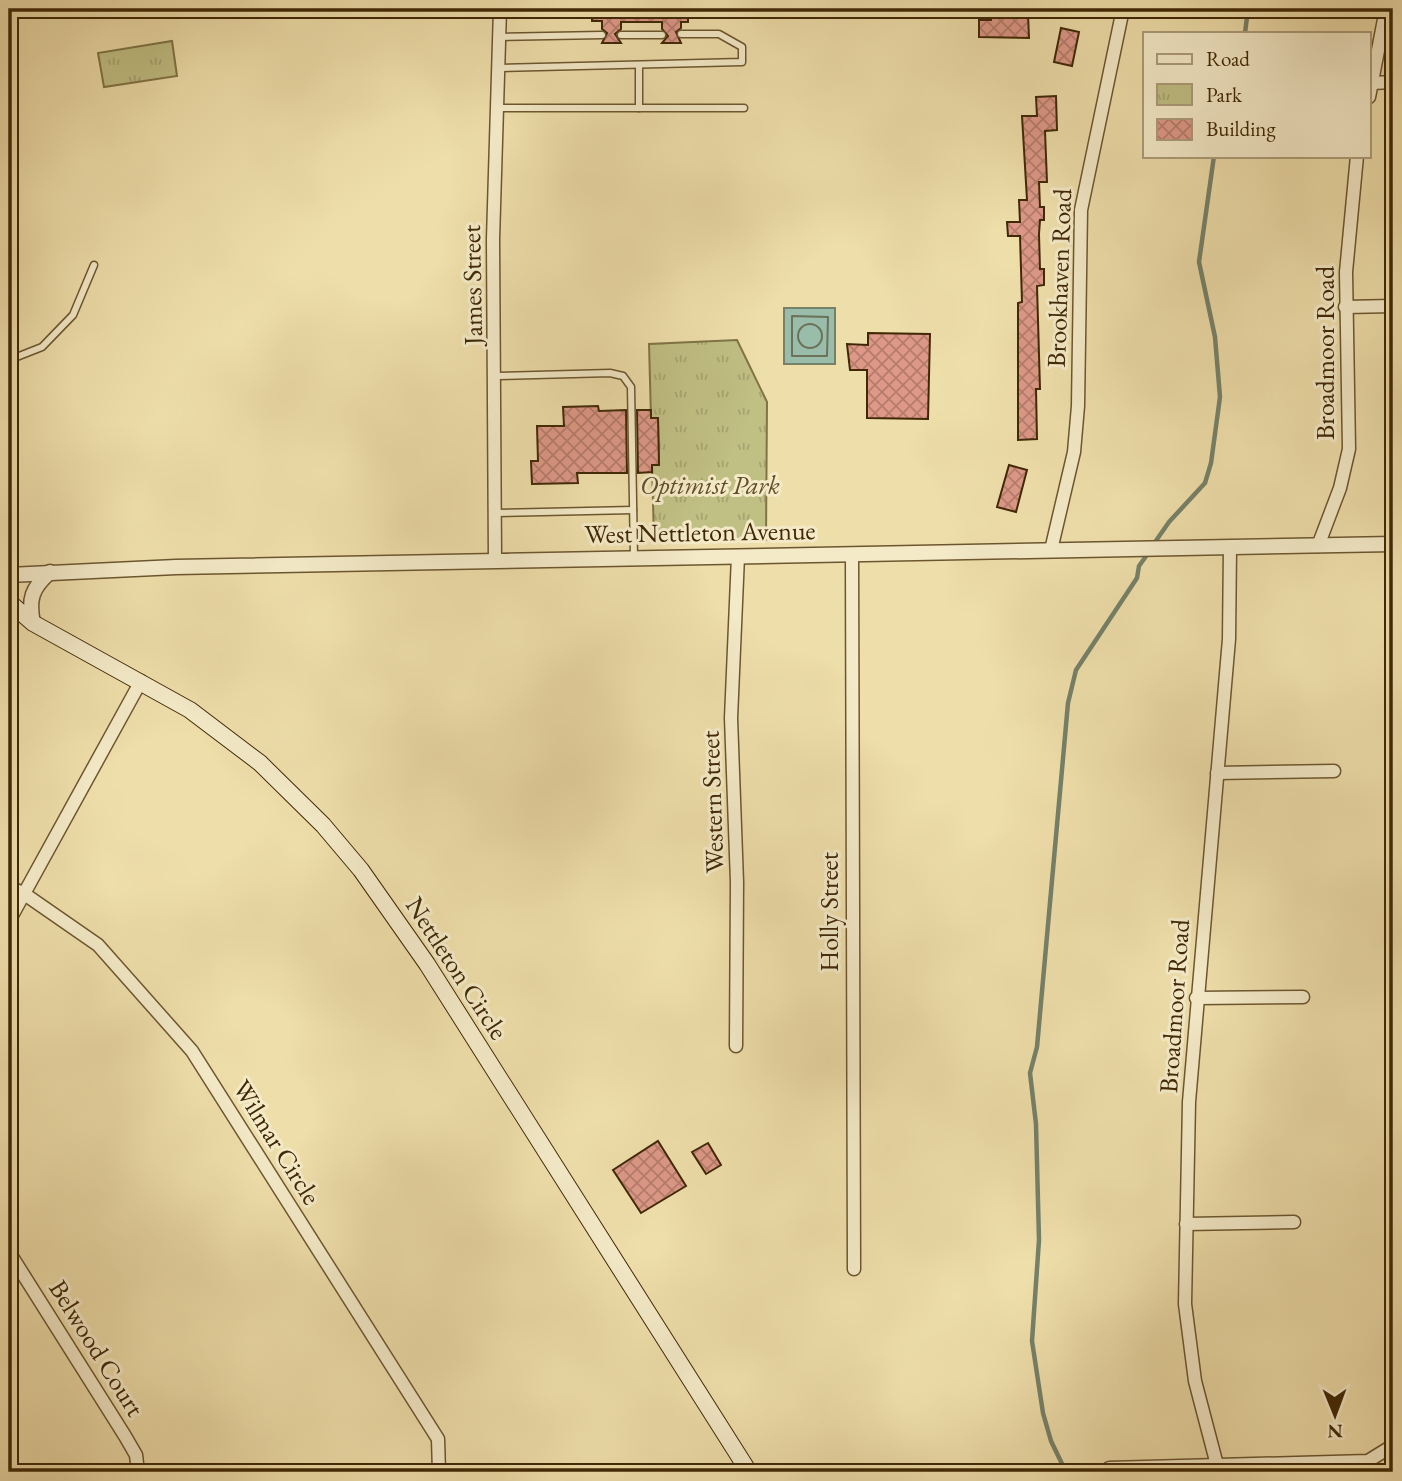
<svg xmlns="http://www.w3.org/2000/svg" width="1402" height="1481" font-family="'EB Garamond',serif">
<defs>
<pattern id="park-tufts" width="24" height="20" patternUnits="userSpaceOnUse" patternTransform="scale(1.75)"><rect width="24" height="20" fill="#c0bf84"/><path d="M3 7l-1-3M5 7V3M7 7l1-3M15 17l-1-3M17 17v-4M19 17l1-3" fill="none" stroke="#a6a470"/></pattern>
<pattern id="building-cross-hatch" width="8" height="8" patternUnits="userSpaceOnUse" patternTransform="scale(1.75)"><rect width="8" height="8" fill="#dd9887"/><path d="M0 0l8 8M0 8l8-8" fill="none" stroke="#b57c6c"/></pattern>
</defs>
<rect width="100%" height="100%" fill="#eedeaa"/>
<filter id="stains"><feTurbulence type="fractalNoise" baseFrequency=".00286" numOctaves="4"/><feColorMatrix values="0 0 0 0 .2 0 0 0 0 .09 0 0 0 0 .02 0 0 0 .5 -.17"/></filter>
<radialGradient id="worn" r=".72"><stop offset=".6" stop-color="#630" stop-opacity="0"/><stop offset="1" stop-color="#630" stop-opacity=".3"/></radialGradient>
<!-- park -->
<g fill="url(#park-tufts)" stroke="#807445" stroke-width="2">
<path d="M 172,41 L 177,76 L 104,87 L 98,53 Z"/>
<path d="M 737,340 L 767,402 L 766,540 L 654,540 L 652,465 L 659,464 L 658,419 L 651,418 L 649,344 Z"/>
</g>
<!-- water -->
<rect fill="#99bcab" stroke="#758169" stroke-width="2" x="784" y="308" width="51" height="56"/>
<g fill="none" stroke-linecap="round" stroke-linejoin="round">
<!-- shore -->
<g stroke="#6c7258" stroke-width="2">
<path d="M 792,316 L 828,317 L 827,356 L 792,356 Z"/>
<circle cx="810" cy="336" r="12"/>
</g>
<!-- stream -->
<g stroke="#758169" stroke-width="4.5">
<path d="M 1245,33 L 1248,9"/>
<path d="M 1153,545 L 1169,522 L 1205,483 L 1211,463 L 1220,397 L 1215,337 L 1199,262 L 1214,156"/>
<path d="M 1066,1472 L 1051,1441 L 1043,1413 L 1032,1341 L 1039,1240 L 1036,1124 L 1030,1073 L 1037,1047 L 1068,703 L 1076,670 L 1137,578 L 1139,566 L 1149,552"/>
</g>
</g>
<!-- building -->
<g fill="url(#building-cross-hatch)" stroke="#402806" stroke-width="2">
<path d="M 592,9 L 688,9 L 688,22 L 681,22 L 681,28 L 676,32 L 681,43 L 662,43 L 668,36 L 662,29 L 662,22 L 621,22 L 621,29 L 615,34 L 621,43 L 602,43 L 607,33 L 602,29 L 602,21 L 592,21 Z"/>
<path d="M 1028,14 L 1029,38 L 979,37 L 979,20 L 991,20 L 991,15 Z"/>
<path d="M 1061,28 L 1079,32 L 1072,66 L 1054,62 Z"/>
<path d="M 1056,96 L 1057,130 L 1045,131 L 1047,182 L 1039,182 L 1040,207 L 1044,207 L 1044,220 L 1040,220 L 1039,234 L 1040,269 L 1044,269 L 1044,285 L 1037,286 L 1040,389 L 1036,389 L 1037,439 L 1018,440 L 1018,303 L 1022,302 L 1020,236 L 1008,236 L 1007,222 L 1020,222 L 1019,200 L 1027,200 L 1022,116 L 1037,116 L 1036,97 Z"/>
<path d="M 868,333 L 930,334 L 928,419 L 867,418 L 867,370 L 850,370 L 847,344 L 868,345 Z"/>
<path d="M 598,406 L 599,411 L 626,410 L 627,473 L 577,473 L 578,483 L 532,484 L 531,461 L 538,461 L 537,426 L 564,426 L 563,407 Z"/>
<path d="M 637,410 L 651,410 L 651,418 L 658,418 L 659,465 L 652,465 L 652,472 L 638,473 Z"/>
<path d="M 1009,465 L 1027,470 L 1016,512 L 997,507 Z"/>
<path d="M 658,1141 L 686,1186 L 641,1213 L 613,1170 Z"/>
<path d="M 708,1143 L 721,1165 L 706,1174 L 692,1152 Z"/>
</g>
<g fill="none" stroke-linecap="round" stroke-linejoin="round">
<defs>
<g id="service">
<path d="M 621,35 L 662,35"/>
<path d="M 499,37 L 602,35"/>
<path d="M 498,68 L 742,62 L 742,47 L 719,34 L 681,34"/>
<path d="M 497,108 L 744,108"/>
<path d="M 639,108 L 639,65"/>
<path d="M 9,360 L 42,347 L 73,315 L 94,265"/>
<path d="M 496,376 L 610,373 L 623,376 L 631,387 L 634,558"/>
<path d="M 495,513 L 633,510"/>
</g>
<g id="minor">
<path d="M 1372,83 L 1393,82"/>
<path d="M 1369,97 L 1386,9"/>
<path d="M 1345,307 L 1393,306"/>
<path d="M 1318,546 L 1340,488 L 1349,449 L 1346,272 L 1357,156"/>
<path d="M 1051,550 L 1074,452 L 1078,406 L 1081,210 L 1123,9"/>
<path d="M 852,554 L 854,1269"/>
<path d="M 495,561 L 493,239 L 500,9"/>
<path d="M 1217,773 L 1334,771"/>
<path d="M 9,887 L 23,893 L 98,945 L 192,1051 L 438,1439 L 439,1472"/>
<path d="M 9,921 L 141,681"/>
<path d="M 1196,998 L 1303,997"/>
<path d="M 736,1046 L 737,882 L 731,718 L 738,556"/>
<path d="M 1186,1224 L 1294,1222"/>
<path d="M 9,1252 L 125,1436 L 136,1455 L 138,1472"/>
<path d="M 1217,1465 L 1195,1381 L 1185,1304 L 1189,1102 L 1229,639 L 1230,548"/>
<path d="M 1109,1468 L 1368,1461 L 1389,1448"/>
</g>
<g id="tertiary">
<path d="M 9,575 L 176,567 L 1393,544"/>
<path d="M 33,623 C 28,599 32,588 50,572"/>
</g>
<path id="secondary" d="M 9,602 L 33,623 L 190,710 L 260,763 L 323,825 L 361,870 L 427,964 L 749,1472"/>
</defs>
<!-- service casing -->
<use href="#service" stroke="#6c562f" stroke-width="9"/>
<!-- minor casing -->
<use href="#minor" stroke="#6c562f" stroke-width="15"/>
<!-- tertiary casing -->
<use href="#tertiary" stroke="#6c562f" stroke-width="17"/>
<!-- secondary casing -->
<use href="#secondary" stroke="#402806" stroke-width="18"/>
<!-- service -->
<use href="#service" stroke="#f4eac8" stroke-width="6"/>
<!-- minor -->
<use href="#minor" stroke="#f4eac8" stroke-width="12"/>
<!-- tertiary -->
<use href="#tertiary" stroke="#f4eac8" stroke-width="14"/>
<!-- secondary -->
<use href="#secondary" stroke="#f4eac8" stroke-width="16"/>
</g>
<g text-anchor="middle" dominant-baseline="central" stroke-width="6" stroke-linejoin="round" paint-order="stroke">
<!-- street labels -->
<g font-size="26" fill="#402806" stroke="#f4eac8">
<text transform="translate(1059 278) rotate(-88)">Brookhaven Road</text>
<text transform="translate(472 285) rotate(-91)">James Street</text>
<text transform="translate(1325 353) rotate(-90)">Broadmoor Road</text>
<text transform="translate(700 532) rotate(-1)">West Nettleton Avenue</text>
<text transform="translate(712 802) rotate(-92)">Western Street</text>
<text transform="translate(829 912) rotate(-90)">Holly Street</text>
<text transform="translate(457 968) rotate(57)">Nettleton Circle</text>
<text transform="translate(1174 1006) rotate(-86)">Broadmoor Road</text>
<text transform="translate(277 1142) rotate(58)">Wilmar Circle</text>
<text transform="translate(97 1348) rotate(58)">Belwood Court</text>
</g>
<!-- park labels -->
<g font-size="26" font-style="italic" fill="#604e26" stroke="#f4eac8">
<text x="710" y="485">Optimist Park</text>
</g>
</g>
<!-- margin -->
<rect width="1402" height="1481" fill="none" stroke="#eedeaa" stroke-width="35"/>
<rect x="10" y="10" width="1381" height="1460" fill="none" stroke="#402806" stroke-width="3.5"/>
<rect x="18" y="18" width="1367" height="1446" fill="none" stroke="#402806" stroke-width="2"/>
<!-- legend -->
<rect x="1143" y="32" width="228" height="126" fill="#f4eac8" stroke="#ac9c7a" stroke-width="2"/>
<rect x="1157" y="54" width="35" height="10" fill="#f4eac8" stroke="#ac9c7a" stroke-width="2"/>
<text x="1206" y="66" font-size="21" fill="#402806">Road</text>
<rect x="1157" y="84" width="35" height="21" fill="url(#park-tufts)" stroke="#ac9c7a" stroke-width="2"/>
<text x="1206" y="102" font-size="21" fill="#402806">Park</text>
<rect x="1157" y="119" width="35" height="21" fill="url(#building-cross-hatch)" stroke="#ac9c7a" stroke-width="2"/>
<text x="1206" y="136" font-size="21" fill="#402806">Building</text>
<!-- north arrow -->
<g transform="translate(1335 1415) rotate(179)" stroke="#f4eac8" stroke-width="5" paint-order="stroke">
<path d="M0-5L12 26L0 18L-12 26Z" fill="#402806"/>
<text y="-10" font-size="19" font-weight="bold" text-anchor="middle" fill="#402806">N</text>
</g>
<rect width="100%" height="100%" filter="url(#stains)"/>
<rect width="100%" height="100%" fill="url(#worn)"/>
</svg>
